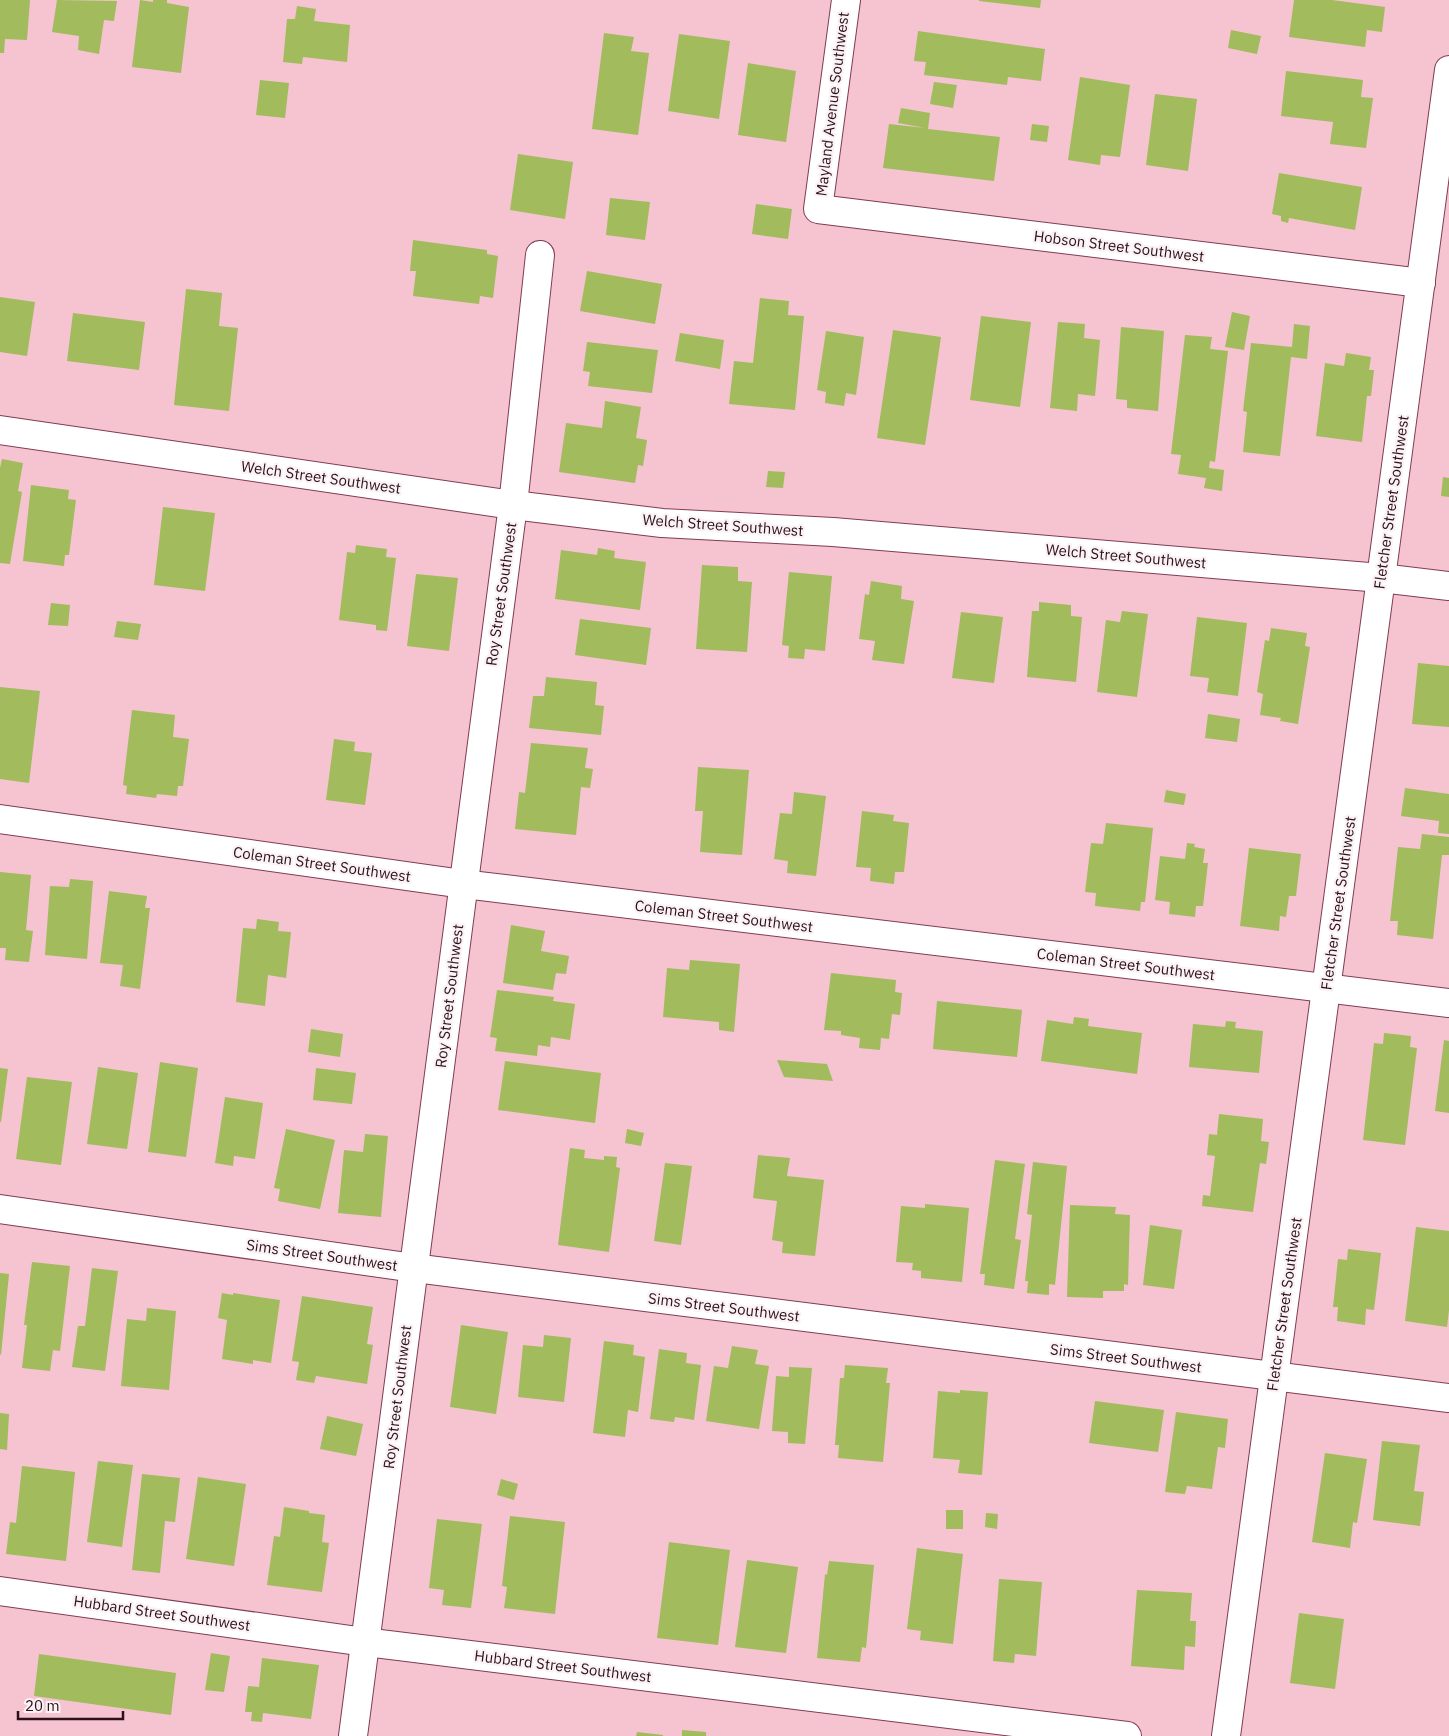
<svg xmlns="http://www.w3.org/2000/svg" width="1449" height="1736" font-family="'IBM Plex Sans',sans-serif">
<rect width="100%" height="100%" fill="#f5c4d0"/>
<!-- building -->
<g fill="#a1bb5d">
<path d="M 0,0 L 30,0 L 27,40 L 5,39 L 4,53 L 0,53 Z"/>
<path d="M 57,0 L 117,1 L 114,21 L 104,20 L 99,54 L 78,50 L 79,36 L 52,32 Z"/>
<path d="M 140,0 L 153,2 L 153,0 L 167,0 L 167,3 L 189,7 L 181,73 L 132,67 Z"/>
<path d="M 979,0 L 1041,0 L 1040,8 L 979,1 Z"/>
<path d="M 1294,0 L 1332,0 L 1385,7 L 1382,32 L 1367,30 L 1365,47 L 1289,37 Z"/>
<path d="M 297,6 L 316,9 L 314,21 L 350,25 L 347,62 L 303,57 L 302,64 L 283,62 L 287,19 L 295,19 Z"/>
<path d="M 1231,30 L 1261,36 L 1257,54 L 1228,48 Z"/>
<path d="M 918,31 L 1045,49 L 1041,81 L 1008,77 L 1007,85 L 924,75 L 926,62 L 914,61 Z"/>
<path d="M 604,33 L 634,37 L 631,51 L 649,53 L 638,135 L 592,129 Z"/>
<path d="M 679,34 L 730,41 L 719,119 L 668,111 Z"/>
<path d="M 748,63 L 796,71 L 786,142 L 738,135 Z"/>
<path d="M 1286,71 L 1363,80 L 1361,97 L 1373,98 L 1366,148 L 1330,144 L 1333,122 L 1281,116 Z"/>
<path d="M 1080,77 L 1130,85 L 1120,157 L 1101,155 L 1100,165 L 1068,160 Z"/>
<path d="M 260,80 L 289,83 L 285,118 L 256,115 Z"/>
<path d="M 934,82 L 957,85 L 953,108 L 930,104 Z"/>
<path d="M 1155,94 L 1197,99 L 1188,171 L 1146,165 Z"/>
<path d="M 901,108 L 930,113 L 928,129 L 1000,137 L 994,181 L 883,168 L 889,124 L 925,128 L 898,123 Z"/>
<path d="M 1032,124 L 1049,126 L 1047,142 L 1030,140 Z"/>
<path d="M 518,154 L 573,162 L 565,219 L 510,210 Z"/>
<path d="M 1279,173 L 1362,187 L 1355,230 L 1289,218 L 1288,223 L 1281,221 L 1281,216 L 1272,214 Z"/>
<path d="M 610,198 L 650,202 L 645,240 L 606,235 Z"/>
<path d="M 756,204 L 792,209 L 788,239 L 752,234 Z"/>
<path d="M 413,240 L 487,250 L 487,254 L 498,256 L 493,298 L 480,296 L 479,304 L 413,296 L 416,271 L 410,271 Z"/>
<path d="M 587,271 L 662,284 L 655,324 L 580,311 Z"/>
<path d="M 186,289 L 222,293 L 219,326 L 238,328 L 229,411 L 174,405 Z"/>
<path d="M 0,297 L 35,302 L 27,356 L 0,352 Z"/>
<path d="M 760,298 L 789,301 L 788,315 L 804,316 L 795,410 L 729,404 L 734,361 L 753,363 Z"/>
<path d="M 1232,312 L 1250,316 L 1244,350 L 1225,347 Z"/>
<path d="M 73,313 L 145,322 L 139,370 L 67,361 Z"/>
<path d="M 981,316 L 1031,322 L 1020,407 L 970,400 Z"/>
<path d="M 1058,322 L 1085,324 L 1084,338 L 1100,340 L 1095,396 L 1078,394 L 1077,411 L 1050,408 Z"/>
<path d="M 1294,324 L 1310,326 L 1307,359 L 1291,357 L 1280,456 L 1243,452 L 1247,412 L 1243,411 L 1251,343 L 1292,347 Z"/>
<path d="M 1121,327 L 1164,331 L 1158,411 L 1127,408 L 1127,400 L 1116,399 Z"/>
<path d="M 893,330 L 941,337 L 925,445 L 877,438 Z"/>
<path d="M 826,331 L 864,337 L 856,395 L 846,393 L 844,406 L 825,403 L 826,392 L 817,390 Z"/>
<path d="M 680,333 L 724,340 L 720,369 L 675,361 Z"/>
<path d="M 1185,335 L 1212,337 L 1210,349 L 1228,351 L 1215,462 L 1210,461 L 1209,468 L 1224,470 L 1222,491 L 1204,488 L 1206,478 L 1178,474 L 1181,455 L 1171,454 Z"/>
<path d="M 587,342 L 658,350 L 652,393 L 588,386 L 590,372 L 583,371 Z"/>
<path d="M 1346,353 L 1371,357 L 1369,370 L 1374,370 L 1371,396 L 1367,396 L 1362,442 L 1316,436 L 1325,363 L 1344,366 Z"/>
<path d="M 605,401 L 641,407 L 636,438 L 647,440 L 643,466 L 638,465 L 635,483 L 559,472 L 566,423 L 602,428 Z"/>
<path d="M 2,459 L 23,463 L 18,491 L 22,492 L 10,564 L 0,563 L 0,468 Z"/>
<path d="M 768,471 L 785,472 L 783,488 L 766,487 Z"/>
<path d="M 1443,477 L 1449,478 L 1449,497 L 1441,496 Z"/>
<path d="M 31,485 L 69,490 L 68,499 L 76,500 L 69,555 L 65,555 L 64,566 L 23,561 Z"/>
<path d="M 163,507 L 215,513 L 205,591 L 154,585 Z"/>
<path d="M 356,545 L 387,549 L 386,557 L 396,558 L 387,631 L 376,630 L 376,625 L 339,620 L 347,552 L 355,553 Z"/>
<path d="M 598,548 L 615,551 L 614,558 L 646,562 L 640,610 L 555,599 L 561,550 L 597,555 Z"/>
<path d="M 702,565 L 738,567 L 738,581 L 752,582 L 747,652 L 696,649 Z"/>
<path d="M 789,572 L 832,576 L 825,651 L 805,649 L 804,659 L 788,658 L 789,646 L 782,645 Z"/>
<path d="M 416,574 L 458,578 L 449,651 L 407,646 Z"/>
<path d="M 871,581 L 902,586 L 901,599 L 914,601 L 904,664 L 872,660 L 875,641 L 859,639 L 865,594 L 869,595 Z"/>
<path d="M 1039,602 L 1071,605 L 1071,616 L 1082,617 L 1076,682 L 1027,677 L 1032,611 L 1039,611 Z"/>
<path d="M 51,603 L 70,605 L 68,626 L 48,625 Z"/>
<path d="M 1122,611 L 1148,614 L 1137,697 L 1097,692 L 1106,620 L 1120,622 Z"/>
<path d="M 961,612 L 1003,617 L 994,683 L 952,678 Z"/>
<path d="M 1197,617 L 1247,623 L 1238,696 L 1207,692 L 1209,678 L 1190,676 Z"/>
<path d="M 580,619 L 651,628 L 646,665 L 575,655 Z"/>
<path d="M 117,621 L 141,624 L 138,640 L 114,637 Z"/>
<path d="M 1271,628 L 1307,633 L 1305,646 L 1310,647 L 1298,724 L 1280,721 L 1281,718 L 1260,715 L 1263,694 L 1257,692 L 1265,640 L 1269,641 Z"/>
<path d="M 1418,663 L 1449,666 L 1449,727 L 1412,724 Z"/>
<path d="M 546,677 L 597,682 L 595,705 L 604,706 L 601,735 L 529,728 L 533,696 L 544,696 Z"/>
<path d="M 0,687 L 40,691 L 29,783 L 0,779 Z"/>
<path d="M 132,710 L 175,715 L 173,737 L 189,739 L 183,786 L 178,786 L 177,796 L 157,794 L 156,798 L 126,794 L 127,786 L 123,785 Z"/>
<path d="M 1208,714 L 1240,719 L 1237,742 L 1205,738 Z"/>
<path d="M 334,739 L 355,742 L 354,751 L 372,753 L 365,805 L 326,800 Z"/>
<path d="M 531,743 L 588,748 L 585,768 L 593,769 L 590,788 L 581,787 L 576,835 L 515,829 L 519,792 L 525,793 Z"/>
<path d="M 698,767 L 749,770 L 742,855 L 700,852 L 703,811 L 695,811 Z"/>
<path d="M 1405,788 L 1449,794 L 1449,834 L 1438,833 L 1439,821 L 1401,816 Z"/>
<path d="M 1166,790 L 1186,794 L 1184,805 L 1164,802 Z"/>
<path d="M 794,792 L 826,796 L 816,876 L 787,873 L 788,861 L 774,859 L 780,813 L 792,814 Z"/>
<path d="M 862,811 L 894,815 L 893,821 L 909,823 L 904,872 L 895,872 L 894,884 L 870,881 L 871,868 L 856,867 Z"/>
<path d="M 1106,823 L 1153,828 L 1145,902 L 1141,902 L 1140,911 L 1095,906 L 1096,893 L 1085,892 L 1091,843 L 1103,844 Z"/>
<path d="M 1422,834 L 1449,837 L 1449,855 L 1442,855 L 1433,939 L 1397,935 L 1398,921 L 1390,921 L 1398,847 L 1420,849 Z"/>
<path d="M 1187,843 L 1195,844 L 1194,847 L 1205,849 L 1203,863 L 1208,863 L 1203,906 L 1196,906 L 1195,917 L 1169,914 L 1170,902 L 1155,900 L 1160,856 L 1185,859 Z"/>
<path d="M 1249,848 L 1301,854 L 1296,896 L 1289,896 L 1286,917 L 1280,916 L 1279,931 L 1240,926 Z"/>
<path d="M 0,872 L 31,875 L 26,930 L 33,931 L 29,962 L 5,960 L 6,948 L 0,948 Z"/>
<path d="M 70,879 L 93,881 L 87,959 L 45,955 L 50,886 L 69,887 Z"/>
<path d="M 109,891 L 147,896 L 145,908 L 150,908 L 140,989 L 120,986 L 123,965 L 100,963 Z"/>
<path d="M 257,919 L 279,922 L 278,931 L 291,932 L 286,978 L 268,975 L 265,1006 L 236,1002 L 243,928 L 256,929 Z"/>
<path d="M 511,925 L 545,931 L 541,951 L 569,956 L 566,974 L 556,973 L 553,990 L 503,983 Z"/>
<path d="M 690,960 L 740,964 L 734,1032 L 719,1030 L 719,1022 L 663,1017 L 667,968 L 689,970 Z"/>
<path d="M 831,973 L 896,980 L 895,992 L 902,993 L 900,1015 L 892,1014 L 889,1039 L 881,1038 L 880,1050 L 859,1048 L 860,1038 L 841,1035 L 841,1031 L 824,1030 Z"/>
<path d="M 497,990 L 554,997 L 553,1001 L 575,1004 L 570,1040 L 551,1037 L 550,1047 L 538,1045 L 537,1056 L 495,1051 L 497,1038 L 490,1037 Z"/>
<path d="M 937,1001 L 1022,1010 L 1017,1057 L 933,1049 Z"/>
<path d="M 1074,1017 L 1089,1019 L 1088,1026 L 1142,1033 L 1137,1074 L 1041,1061 L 1047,1020 L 1073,1024 Z"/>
<path d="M 1226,1021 L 1236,1022 L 1235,1028 L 1263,1031 L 1259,1073 L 1189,1067 L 1193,1024 L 1225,1027 Z"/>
<path d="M 311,1029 L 343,1034 L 340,1057 L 308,1052 Z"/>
<path d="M 1384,1033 L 1411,1036 L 1410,1047 L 1417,1048 L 1405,1145 L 1363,1140 L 1374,1043 L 1383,1044 Z"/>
<path d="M 1444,1040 L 1449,1041 L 1449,1113 L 1435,1111 Z"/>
<path d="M 777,1060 L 827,1064 L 833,1081 L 784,1077 Z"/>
<path d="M 505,1061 L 601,1073 L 595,1123 L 498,1110 Z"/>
<path d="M 160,1062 L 198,1068 L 186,1157 L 148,1152 Z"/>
<path d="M 98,1067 L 138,1073 L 127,1149 L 87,1144 Z"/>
<path d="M 0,1068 L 8,1069 L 1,1122 L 0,1122 Z"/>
<path d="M 316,1068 L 356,1073 L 352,1104 L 313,1100 Z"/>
<path d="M 27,1077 L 72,1082 L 61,1165 L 16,1159 Z"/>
<path d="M 225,1097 L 263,1103 L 255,1159 L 234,1156 L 233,1166 L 215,1163 Z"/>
<path d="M 1219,1114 L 1263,1119 L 1261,1141 L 1269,1142 L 1266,1164 L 1260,1163 L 1253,1212 L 1202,1206 L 1203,1195 L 1210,1196 L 1215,1156 L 1207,1155 L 1209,1134 L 1217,1135 Z"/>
<path d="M 286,1129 L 335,1140 L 320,1209 L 278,1201 L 280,1189 L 274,1188 Z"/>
<path d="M 627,1129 L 644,1133 L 641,1146 L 625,1143 Z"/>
<path d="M 365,1134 L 388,1136 L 381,1217 L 338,1213 L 344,1150 L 363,1152 Z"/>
<path d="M 570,1148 L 585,1150 L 584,1158 L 604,1160 L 604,1156 L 617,1157 L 616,1167 L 620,1168 L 609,1252 L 558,1245 Z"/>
<path d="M 758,1155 L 790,1158 L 787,1176 L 824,1180 L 815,1256 L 782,1253 L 783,1242 L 772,1240 L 777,1201 L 753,1198 Z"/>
<path d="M 995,1160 L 1025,1164 L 1015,1239 L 1021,1240 L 1014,1289 L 984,1285 L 985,1274 L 980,1274 Z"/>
<path d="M 1033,1162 L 1067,1166 L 1055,1285 L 1049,1284 L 1049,1295 L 1027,1293 L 1028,1281 L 1025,1281 L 1032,1215 L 1027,1214 Z"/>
<path d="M 665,1163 L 692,1166 L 681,1245 L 654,1241 Z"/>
<path d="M 925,1204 L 969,1208 L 962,1282 L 921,1278 L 921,1271 L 912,1270 L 913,1263 L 896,1262 L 901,1206 L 925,1208 Z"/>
<path d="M 1070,1205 L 1116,1207 L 1115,1214 L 1130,1215 L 1128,1285 L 1124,1284 L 1124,1291 L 1103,1291 L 1103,1298 L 1067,1297 Z"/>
<path d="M 1150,1225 L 1182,1230 L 1174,1289 L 1143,1285 Z"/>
<path d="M 1416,1227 L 1449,1231 L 1449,1310 L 1447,1327 L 1405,1321 Z"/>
<path d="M 1348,1249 L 1381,1253 L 1374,1310 L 1366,1309 L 1365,1325 L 1337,1321 L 1338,1307 L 1333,1307 L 1338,1259 L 1347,1260 Z"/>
<path d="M 32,1262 L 70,1266 L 60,1351 L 53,1350 L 50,1371 L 22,1368 L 27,1325 L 24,1325 Z"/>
<path d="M 92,1268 L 118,1271 L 105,1371 L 72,1367 L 78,1326 L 85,1326 Z"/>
<path d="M 0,1273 L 9,1274 L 1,1355 L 0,1354 Z"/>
<path d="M 222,1293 L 233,1295 L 233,1293 L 280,1300 L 271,1363 L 253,1360 L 253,1364 L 222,1359 L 227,1320 L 218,1318 Z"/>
<path d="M 302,1296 L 373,1307 L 367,1344 L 373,1345 L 367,1384 L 316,1376 L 314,1383 L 296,1380 L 299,1362 L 292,1361 Z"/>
<path d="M 147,1308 L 176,1311 L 169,1390 L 121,1386 L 127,1319 L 146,1321 Z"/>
<path d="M 461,1325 L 508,1332 L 496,1414 L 450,1407 Z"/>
<path d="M 544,1335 L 571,1338 L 564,1402 L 518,1397 L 523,1345 L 543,1347 Z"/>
<path d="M 604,1341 L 634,1345 L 633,1355 L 645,1357 L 638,1412 L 628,1410 L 625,1437 L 593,1433 Z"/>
<path d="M 732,1346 L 758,1350 L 755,1364 L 769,1366 L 759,1429 L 706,1421 L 714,1366 L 728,1368 Z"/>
<path d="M 659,1349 L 687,1353 L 686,1363 L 701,1365 L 694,1420 L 675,1417 L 674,1422 L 650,1419 Z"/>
<path d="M 845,1365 L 888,1368 L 886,1383 L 890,1383 L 883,1462 L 838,1458 L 839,1445 L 835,1445 L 840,1378 L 844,1378 Z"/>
<path d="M 789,1367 L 812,1368 L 805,1444 L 788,1443 L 788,1432 L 772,1431 L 776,1376 L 789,1377 Z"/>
<path d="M 960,1390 L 988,1392 L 982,1475 L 958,1473 L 960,1460 L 933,1458 L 938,1391 L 960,1393 Z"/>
<path d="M 1095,1401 L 1164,1410 L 1158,1452 L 1089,1443 Z"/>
<path d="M 1176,1412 L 1228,1419 L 1225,1448 L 1218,1447 L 1212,1489 L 1187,1486 L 1185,1494 L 1165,1492 Z"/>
<path d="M 0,1413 L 9,1414 L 7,1450 L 0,1449 Z"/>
<path d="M 327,1416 L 363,1424 L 356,1456 L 320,1449 Z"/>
<path d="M 1382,1441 L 1420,1445 L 1414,1491 L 1424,1492 L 1420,1526 L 1373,1520 Z"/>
<path d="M 1325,1453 L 1367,1459 L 1357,1523 L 1353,1522 L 1350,1548 L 1312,1542 Z"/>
<path d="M 98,1461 L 133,1465 L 122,1547 L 87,1542 Z"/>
<path d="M 22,1466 L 75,1472 L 66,1561 L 6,1554 L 10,1522 L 16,1523 Z"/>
<path d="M 142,1474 L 180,1478 L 175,1522 L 165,1521 L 160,1573 L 132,1570 Z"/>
<path d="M 198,1477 L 246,1484 L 234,1566 L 186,1559 Z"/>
<path d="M 501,1479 L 518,1484 L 514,1500 L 497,1495 Z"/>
<path d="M 284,1507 L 309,1511 L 309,1513 L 325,1515 L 322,1542 L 329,1543 L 322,1592 L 267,1585 L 274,1536 L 280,1537 Z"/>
<rect x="946" y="1510" width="17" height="19"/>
<path d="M 986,1513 L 998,1514 L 997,1529 L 985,1527 Z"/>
<path d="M 510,1516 L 565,1522 L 555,1614 L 504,1608 L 507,1587 L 502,1586 Z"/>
<path d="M 437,1519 L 482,1524 L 471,1608 L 442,1605 L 444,1590 L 429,1588 Z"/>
<path d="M 669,1542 L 730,1550 L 718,1645 L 657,1638 Z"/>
<path d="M 917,1548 L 963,1554 L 953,1644 L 920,1640 L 921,1631 L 907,1629 Z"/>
<path d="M 747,1560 L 798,1567 L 786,1653 L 735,1647 Z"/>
<path d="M 829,1561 L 874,1565 L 866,1648 L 862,1647 L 860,1662 L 817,1658 L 825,1574 L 827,1575 Z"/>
<path d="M 999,1579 L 1042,1582 L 1036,1656 L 1015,1654 L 1014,1663 L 993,1661 Z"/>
<path d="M 1137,1590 L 1192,1593 L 1190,1621 L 1196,1621 L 1195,1647 L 1185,1646 L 1184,1670 L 1131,1666 Z"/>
<path d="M 1299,1613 L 1344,1619 L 1335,1689 L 1290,1683 Z"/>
<path d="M 211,1653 L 230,1656 L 224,1692 L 205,1690 Z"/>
<path d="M 39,1654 L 176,1673 L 171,1715 L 34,1696 Z"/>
<path d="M 262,1658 L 319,1665 L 311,1719 L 263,1713 L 262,1722 L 251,1721 L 252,1712 L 245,1712 L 248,1686 L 259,1687 Z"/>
<path d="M 682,1730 L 706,1732 L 706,1736 L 682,1736 Z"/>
<path d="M 637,1732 L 663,1735 L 663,1736 L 636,1736 Z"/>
</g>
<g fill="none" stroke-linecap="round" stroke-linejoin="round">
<defs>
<g id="minor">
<path d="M 846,0 L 818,209 L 1421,283"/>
<path d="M 0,430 L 513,505 L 662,523 L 833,532 L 1381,578 L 1449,586"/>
<path d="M 0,819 L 463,884 L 1449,1003"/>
<path d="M 0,1209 L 414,1268 L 1449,1398"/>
<path d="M 0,1591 L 365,1642 L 1127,1736"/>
<path d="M 353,1736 L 513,505 L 540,255"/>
<path d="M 1226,1736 L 1449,70"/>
</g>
</defs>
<!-- minor casing -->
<use href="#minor" stroke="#803c51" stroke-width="30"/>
<!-- minor -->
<use href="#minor" stroke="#fff" stroke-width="28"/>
</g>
<g text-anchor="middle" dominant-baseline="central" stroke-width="4.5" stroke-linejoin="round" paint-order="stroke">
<!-- street labels -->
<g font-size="15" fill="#2d111a" stroke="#faf2f4">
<text transform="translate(832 104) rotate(-83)">Mayland Avenue Southwest</text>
<text transform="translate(1119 246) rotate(7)">Hobson Street Southwest</text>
<text transform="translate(321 477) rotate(8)">Welch Street Southwest</text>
<text transform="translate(1391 502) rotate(-82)">Fletcher Street Southwest</text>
<text transform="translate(723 525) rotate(4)">Welch Street Southwest</text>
<text transform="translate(1126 556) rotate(5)">Welch Street Southwest</text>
<text transform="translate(501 594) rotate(-82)">Roy Street Southwest</text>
<text transform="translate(322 864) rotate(8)">Coleman Street Southwest</text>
<text transform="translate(1338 903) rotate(-82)">Fletcher Street Southwest</text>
<text transform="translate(724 916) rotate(7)">Coleman Street Southwest</text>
<text transform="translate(1126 964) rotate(7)">Coleman Street Southwest</text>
<text transform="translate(449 996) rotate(-83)">Roy Street Southwest</text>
<text transform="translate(322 1255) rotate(8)">Sims Street Southwest</text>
<text transform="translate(1284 1304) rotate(-82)">Fletcher Street Southwest</text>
<text transform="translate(724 1307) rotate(7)">Sims Street Southwest</text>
<text transform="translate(1126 1358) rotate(7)">Sims Street Southwest</text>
<text transform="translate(397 1397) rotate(-83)">Roy Street Southwest</text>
<text transform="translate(162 1613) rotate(8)">Hubbard Street Southwest</text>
<text transform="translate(563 1666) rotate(7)">Hubbard Street Southwest</text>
</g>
</g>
<!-- scale -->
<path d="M18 1711v8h105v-8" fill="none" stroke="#2d111a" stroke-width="2.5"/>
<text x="25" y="1711" font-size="15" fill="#2d111a" stroke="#faf2f4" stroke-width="4" paint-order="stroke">20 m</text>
</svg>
